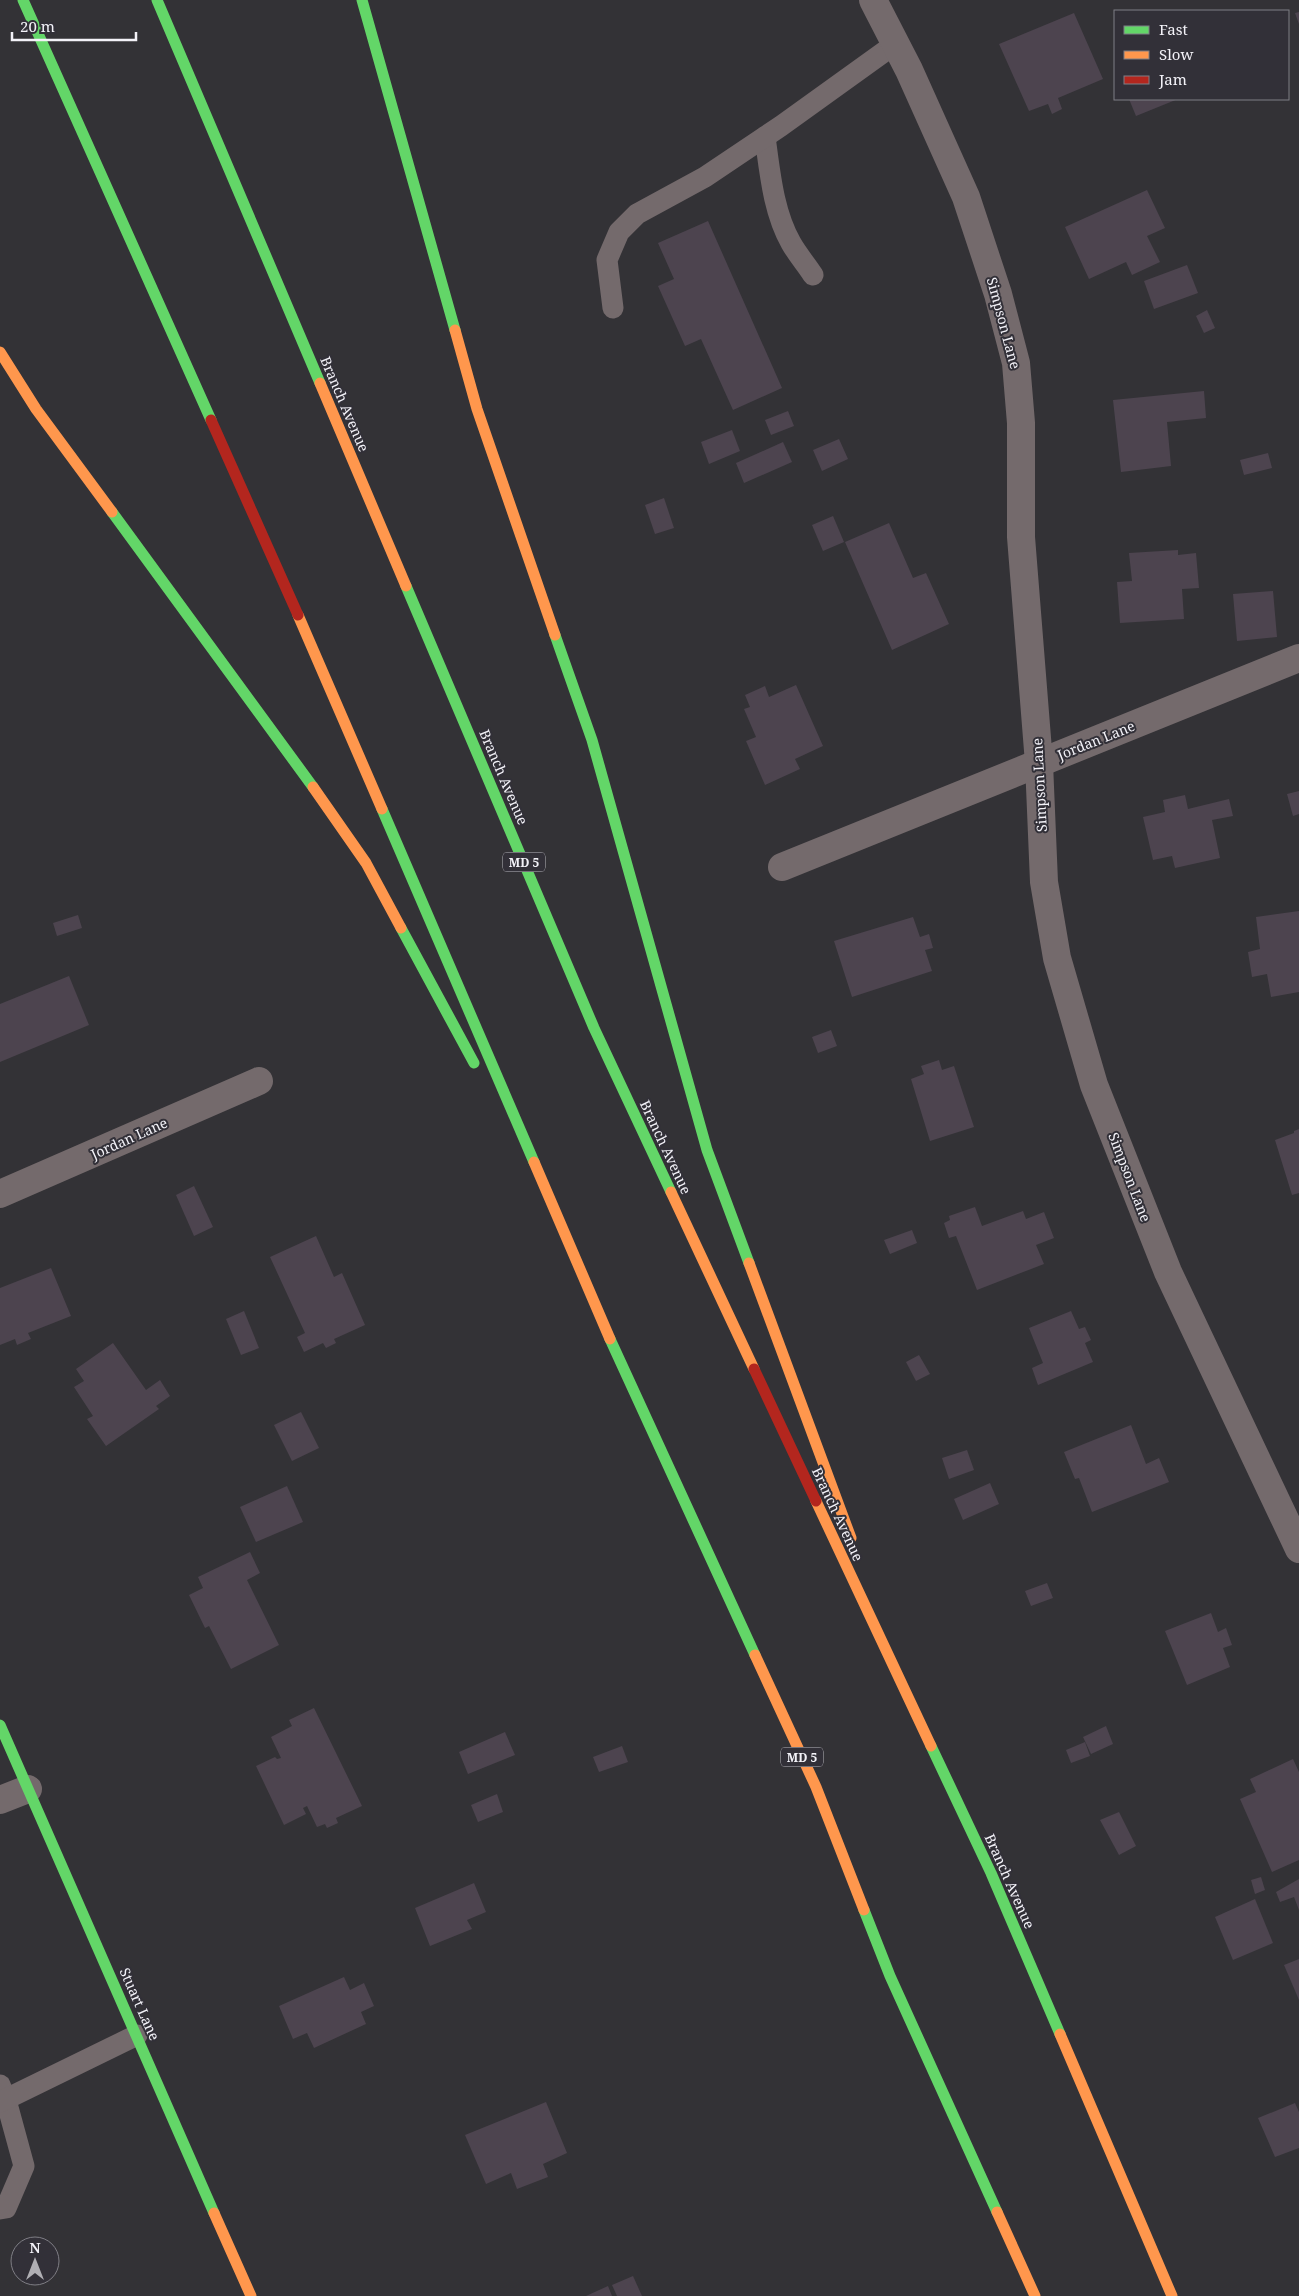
<svg xmlns="http://www.w3.org/2000/svg" width="1299" height="2296" font-family="'Noto Serif',serif">
<rect width="100%" height="100%" fill="#333236"/>
<!-- building -->
<g fill="#4d444f">
<path d="M 1299,12 L 1299,24 L 1295,13 Z"/>
<path d="M 1074,13 L 1103,79 L 1058,98 L 1062,109 L 1052,114 L 1048,104 L 1029,111 L 999,44 Z"/>
<path d="M 1129,99 L 1178,99 L 1136,116 Z"/>
<path d="M 1147,190 L 1165,228 L 1147,236 L 1160,262 L 1132,275 L 1126,262 L 1089,279 L 1065,227 Z"/>
<path d="M 708,221 L 782,388 L 733,410 L 701,339 L 685,346 L 658,286 L 674,279 L 658,243 Z"/>
<path d="M 1187,265 L 1198,293 L 1154,309 L 1144,281 Z"/>
<path d="M 1207,310 L 1215,328 L 1204,333 L 1196,316 Z"/>
<path d="M 1204,391 L 1206,418 L 1167,422 L 1171,466 L 1121,472 L 1113,400 Z"/>
<path d="M 788,411 L 794,426 L 771,435 L 765,420 Z"/>
<path d="M 732,430 L 740,451 L 709,464 L 701,442 Z"/>
<path d="M 839,439 L 848,459 L 822,471 L 813,450 Z"/>
<path d="M 783,442 L 792,462 L 744,483 L 736,463 Z"/>
<path d="M 1268,453 L 1272,468 L 1244,475 L 1240,460 Z"/>
<path d="M 664,498 L 674,528 L 655,534 L 645,505 Z"/>
<path d="M 833,516 L 844,542 L 823,551 L 812,525 Z"/>
<path d="M 889,523 L 913,578 L 926,573 L 949,624 L 892,650 L 845,542 Z"/>
<path d="M 1178,550 L 1178,555 L 1196,553 L 1199,588 L 1182,589 L 1184,619 L 1120,623 L 1117,582 L 1132,581 L 1129,553 Z"/>
<path d="M 1273,591 L 1277,637 L 1237,641 L 1233,594 Z"/>
<path d="M 796,685 L 823,746 L 795,759 L 800,769 L 765,785 L 746,741 L 756,737 L 744,709 L 750,707 L 745,695 L 765,686 L 769,697 Z"/>
<path d="M 1299,791 L 1299,814 L 1293,816 L 1287,794 Z"/>
<path d="M 1185,795 L 1188,809 L 1229,799 L 1233,816 L 1212,820 L 1220,858 L 1175,868 L 1172,856 L 1153,860 L 1143,817 L 1165,812 L 1163,800 Z"/>
<path d="M 1299,911 L 1299,992 L 1271,997 L 1267,974 L 1252,977 L 1248,952 L 1260,949 L 1256,917 Z"/>
<path d="M 78,915 L 82,928 L 57,936 L 53,923 Z"/>
<path d="M 913,917 L 920,937 L 929,934 L 933,948 L 925,950 L 932,971 L 852,997 L 834,941 Z"/>
<path d="M 69,976 L 89,1025 L 0,1062 L 0,1004 Z"/>
<path d="M 831,1030 L 837,1046 L 818,1053 L 812,1037 Z"/>
<path d="M 939,1060 L 942,1070 L 954,1066 L 974,1127 L 930,1141 L 911,1079 L 924,1074 L 921,1066 Z"/>
<path d="M 1299,1129 L 1299,1193 L 1292,1195 L 1275,1140 L 1294,1133 L 1294,1131 Z"/>
<path d="M 194,1186 L 213,1227 L 194,1236 L 176,1195 Z"/>
<path d="M 975,1207 L 982,1226 L 1023,1211 L 1026,1219 L 1044,1212 L 1054,1238 L 1036,1245 L 1044,1264 L 977,1290 L 956,1236 L 949,1238 L 944,1223 L 950,1220 L 949,1216 Z"/>
<path d="M 912,1230 L 917,1243 L 890,1254 L 884,1240 Z"/>
<path d="M 316,1236 L 334,1277 L 342,1273 L 365,1325 L 334,1339 L 336,1343 L 326,1348 L 323,1343 L 304,1352 L 297,1337 L 305,1333 L 270,1257 Z"/>
<path d="M 51,1268 L 71,1316 L 28,1333 L 31,1339 L 17,1345 L 15,1339 L 0,1345 L 0,1288 Z"/>
<path d="M 244,1311 L 259,1348 L 241,1355 L 226,1319 Z"/>
<path d="M 1071,1311 L 1079,1329 L 1085,1327 L 1091,1340 L 1085,1343 L 1093,1362 L 1038,1385 L 1032,1368 L 1043,1363 L 1029,1328 Z"/>
<path d="M 113,1343 L 146,1390 L 160,1380 L 170,1396 L 156,1406 L 159,1409 L 106,1446 L 87,1419 L 93,1416 L 74,1387 L 84,1381 L 76,1369 Z"/>
<path d="M 919,1355 L 930,1374 L 916,1381 L 906,1362 Z"/>
<path d="M 301,1412 L 319,1448 L 292,1461 L 274,1425 Z"/>
<path d="M 1131,1425 L 1146,1464 L 1159,1458 L 1169,1482 L 1092,1512 L 1079,1478 L 1075,1479 L 1064,1452 Z"/>
<path d="M 967,1450 L 974,1470 L 949,1479 L 942,1458 Z"/>
<path d="M 990,1483 L 999,1504 L 963,1520 L 954,1499 Z"/>
<path d="M 287,1486 L 303,1522 L 256,1542 L 240,1507 Z"/>
<path d="M 250,1552 L 260,1573 L 247,1580 L 279,1645 L 231,1669 L 209,1626 L 205,1628 L 189,1595 L 203,1588 L 198,1577 Z"/>
<path d="M 1047,1583 L 1053,1598 L 1031,1606 L 1025,1591 Z"/>
<path d="M 1211,1613 L 1218,1632 L 1226,1628 L 1232,1645 L 1223,1648 L 1230,1667 L 1187,1685 L 1165,1631 Z"/>
<path d="M 314,1708 L 362,1806 L 336,1818 L 338,1823 L 327,1828 L 325,1824 L 317,1827 L 307,1806 L 303,1808 L 306,1814 L 284,1825 L 256,1766 L 275,1757 L 277,1759 L 281,1758 L 271,1737 L 292,1726 L 289,1720 Z"/>
<path d="M 1106,1726 L 1113,1744 L 1091,1754 L 1083,1737 Z"/>
<path d="M 505,1732 L 515,1755 L 468,1774 L 459,1752 Z"/>
<path d="M 1085,1742 L 1090,1756 L 1071,1763 L 1066,1750 Z"/>
<path d="M 622,1746 L 628,1762 L 599,1772 L 593,1757 Z"/>
<path d="M 1293,1759 L 1299,1772 L 1299,1860 L 1272,1872 L 1240,1799 L 1256,1792 L 1250,1779 Z"/>
<path d="M 497,1794 L 503,1812 L 478,1822 L 471,1805 Z"/>
<path d="M 1119,1812 L 1136,1846 L 1119,1855 L 1100,1820 Z"/>
<path d="M 1261,1877 L 1265,1890 L 1255,1894 L 1251,1880 Z"/>
<path d="M 1299,1879 L 1299,1910 L 1294,1897 L 1280,1902 L 1276,1892 Z"/>
<path d="M 474,1883 L 486,1912 L 467,1920 L 472,1929 L 430,1946 L 415,1908 Z"/>
<path d="M 1255,1899 L 1273,1943 L 1233,1960 L 1215,1917 Z"/>
<path d="M 1299,1959 L 1299,2000 L 1284,1965 Z"/>
<path d="M 344,1977 L 350,1990 L 364,1983 L 374,2006 L 361,2012 L 366,2024 L 314,2048 L 307,2033 L 293,2039 L 279,2006 Z"/>
<path d="M 546,2102 L 567,2153 L 543,2164 L 548,2177 L 517,2189 L 511,2173 L 486,2184 L 465,2135 Z"/>
<path d="M 1295,2103 L 1299,2112 L 1299,2148 L 1275,2157 L 1258,2118 Z"/>
<path d="M 633,2276 L 642,2296 L 617,2296 L 612,2285 Z"/>
<path d="M 608,2286 L 612,2296 L 586,2296 Z"/>
</g>
<g fill="none" stroke-linecap="round" stroke-linejoin="round">
<!-- lane -->
<g stroke="#746a6c" stroke-width="21">
<path d="M 765,137 C 770,172 773,211 791,243 C 797,254 806,264 813,275"/>
<path d="M 613,308 L 607,260 L 619,232 L 637,214 L 705,177 L 781,126 L 895,44"/>
<path d="M 0,2085 L 6,2100 L 24,2166 L 6,2208 L 0,2209"/>
<path d="M 0,2102 L 137,2035"/>
</g>
<!-- street -->
<g stroke="#746a6c" stroke-width="28">
<path d="M 873,0 L 909,70 L 966,197 L 998,294 L 1016,363 L 1021,423 L 1021,537 L 1039,763 L 1044,882 L 1057,958 L 1094,1085 L 1168,1272 L 1299,1549"/>
<path d="M 782,867 L 1299,658"/>
<path d="M 0,1194 L 259,1081"/>
<path d="M 0,1800 L 28,1789"/>
</g>
<!-- fast -->
<g stroke="#63d668" stroke-width="11">
<path d="M 23,0 L 211,420"/>
<path d="M 157,0 L 320,383"/>
<path d="M 362,0 L 455,330"/>
<path d="M 112,512 L 313,787"/>
<path d="M 406,586 L 594,1028 L 671,1192"/>
<path d="M 555,635 L 592,740 L 707,1150 L 749,1263"/>
<path d="M 382,809 L 534,1162"/>
<path d="M 401,928 L 474,1063"/>
<path d="M 610,1339 L 755,1655"/>
<path d="M 0,1725 L 214,2213"/>
<path d="M 931,1746 L 991,1873 L 1060,2034"/>
<path d="M 864,1910 L 890,1976 L 997,2212"/>
</g>
<!-- slow -->
<g stroke="#ff974d" stroke-width="11">
<path d="M 455,330 L 477,409 L 555,635"/>
<path d="M 0,352 L 36,409 L 112,512"/>
<path d="M 320,383 L 406,586"/>
<path d="M 298,615 L 382,809"/>
<path d="M 313,787 L 366,863 L 401,928"/>
<path d="M 534,1162 L 610,1339"/>
<path d="M 671,1192 L 754,1369"/>
<path d="M 749,1263 L 851,1538"/>
<path d="M 816,1501 L 931,1746"/>
<path d="M 755,1655 L 816,1787 L 864,1910"/>
<path d="M 1060,2034 L 1172,2296"/>
<path d="M 997,2212 L 1035,2296"/>
<path d="M 214,2213 L 251,2296"/>
</g>
<!-- jam -->
<g stroke="#b3261e" stroke-width="11">
<path d="M 211,420 L 298,615"/>
<path d="M 754,1369 L 816,1501"/>
</g>
</g>
<g text-anchor="middle" dominant-baseline="central" stroke-width="4" stroke-linejoin="round" paint-order="stroke">
<!-- shield labels -->
<g fill="#323038" stroke="#b9b8be" stroke-width="1">
<rect x="503" y="852.5" width="42" height="19" rx="4"/>
<rect x="781" y="1747.5" width="42" height="19" rx="4"/>
</g>
<g font-size="12" font-weight="bold" fill="#f3f2f8">
<text x="524" y="862">MD 5</text>
<text x="802" y="1757">MD 5</text>
</g>
<!-- street labels -->
<g font-size="14" fill="#f3f2f8" stroke="#323038">
<text transform="translate(1004 323) rotate(75)">Simpson Lane</text>
<text transform="translate(345 404) rotate(67)">Branch Avenue</text>
<text transform="translate(1096 740) rotate(-22)">Jordan Lane</text>
<text transform="translate(504 777) rotate(67)">Branch Avenue</text>
<text transform="translate(1039 785) rotate(-93)">Simpson Lane</text>
<text transform="translate(129 1138) rotate(-24)">Jordan Lane</text>
<text transform="translate(666 1147) rotate(65)">Branch Avenue</text>
<text transform="translate(1130 1177) rotate(69)">Simpson Lane</text>
<text transform="translate(838 1514) rotate(65)">Branch Avenue</text>
<text transform="translate(1010 1881) rotate(66)">Branch Avenue</text>
<text transform="translate(140 2004) rotate(66)">Stuart Lane</text>
</g>
</g>
<!-- legend -->
<rect x="1114" y="10" width="175" height="90" fill="#323038" stroke="#7f7e85"/>
<rect x="1124" y="26" width="25" height="8" fill="#63d668" stroke="#7f7e85"/>
<text x="1159" y="35" font-size="15" fill="#f3f2f8">Fast</text>
<rect x="1124" y="51" width="25" height="8" fill="#ff974d" stroke="#7f7e85"/>
<text x="1159" y="60" font-size="15" fill="#f3f2f8">Slow</text>
<rect x="1124" y="76" width="25" height="8" fill="#b3261e" stroke="#7f7e85"/>
<text x="1159" y="85" font-size="15" fill="#f3f2f8">Jam</text>
<!-- north arrow -->
<g transform="translate(35 2261)"><circle r="24" fill="#323038" stroke="#7f7e85"/>
<path d="M0-4L9 19L0 12L-9 19Z" fill="#b0afb4"/>
<text y="-8" font-size="14" font-weight="bold" text-anchor="middle" fill="#f3f2f8">N</text>
</g>
<!-- scale -->
<path d="M12 32v8h124v-8" fill="none" stroke="#f3f2f8" stroke-width="2.5"/>
<text x="20" y="32" font-size="15" fill="#f3f2f8" stroke="#323038" stroke-width="4" paint-order="stroke">20 m</text>
</svg>
